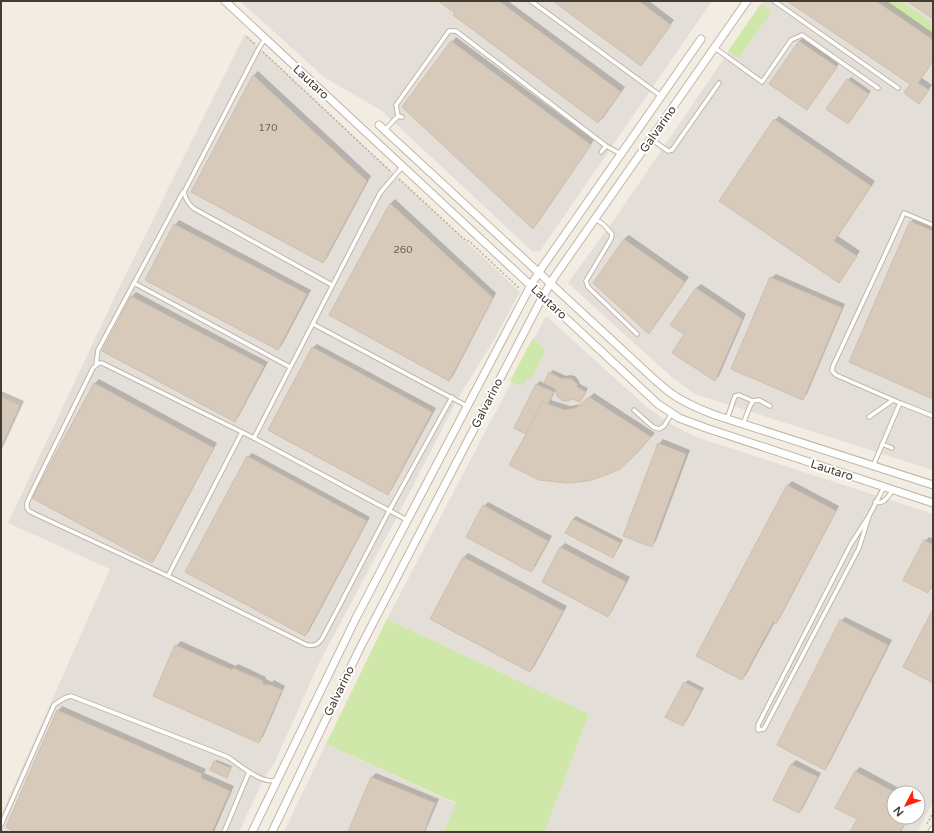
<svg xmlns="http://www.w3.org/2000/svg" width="934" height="833" font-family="'Varela Round',sans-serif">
<rect width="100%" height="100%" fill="#f2ece2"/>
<!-- industrial -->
<g fill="#e3ded8" fill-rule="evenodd">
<path d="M 240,1 L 712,1 L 540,251 L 533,252 L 382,111 L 324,77 Z"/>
<path d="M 763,1 L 933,1 L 933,470 L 695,394 L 674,379 L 644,352 L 568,283 L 614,220 Z"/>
<path d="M 245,34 L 520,292 L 496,336 L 457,400 L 398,515 L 319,663 L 274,764 L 264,778 L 239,832 L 1,832 L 1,815 L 110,569 L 8,523 L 120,286 Z"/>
<path d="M 546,316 L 649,409 L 676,427 L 699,438 L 933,514 L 933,802 L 917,832 L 548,832 L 545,831 L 589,714 L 387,619 ZM 894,793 L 918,793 L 918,817 L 894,817 Z"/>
<path d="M 326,744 L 456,804 L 444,832 L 284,832 Z"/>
</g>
<!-- green -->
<g fill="#cfe8a9">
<path d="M 885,1 L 901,1 L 933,23 L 933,34 Z"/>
<path d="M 761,4 L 771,12 L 739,58 L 728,51 Z"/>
<path d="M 533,338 L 545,350 L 532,379 L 527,377 L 523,386 L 510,381 Z"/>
<path d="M 387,619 L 589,714 L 545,831 L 548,832 L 444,832 L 456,803 L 326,744 Z"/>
</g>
<!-- shadow -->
<g fill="#0003">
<path d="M 440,1 L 508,1 L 625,87 L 603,118 L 598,122 Z"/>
<path d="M 555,1 L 649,1 L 674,20 L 645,60 Z"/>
<path d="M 789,1 L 887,1 L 933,33 L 933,61 L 922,78 L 932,85 L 923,98 L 919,103 L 911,84 Z"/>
<path d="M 456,37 L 594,140 L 537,224 L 533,228 L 452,42 Z"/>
<path d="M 804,37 L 840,62 L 811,104 L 807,109 L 799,41 Z"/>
<path d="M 258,71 L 371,176 L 327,258 L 323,262 L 192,192 L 254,75 Z"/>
<path d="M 851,77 L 871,91 L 851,120 L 848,80 Z"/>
<path d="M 779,116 L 875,181 L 838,236 L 860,251 L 843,277 L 775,120 Z"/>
<path d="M 395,199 L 496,293 L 453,376 L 449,380 L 331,315 L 391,203 Z"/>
<path d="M 915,217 L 933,225 L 933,398 L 911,222 Z"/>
<path d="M 179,220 L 311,290 L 282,345 L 278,349 L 175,225 Z"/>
<path d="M 629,235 L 689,277 L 653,328 L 624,239 Z"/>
<path d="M 776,274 L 845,304 L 807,394 L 802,399 L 771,278 Z"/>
<path d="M 701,284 L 746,314 L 719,376 L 715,380 L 685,334 L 696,288 Z"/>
<path d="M 136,292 L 268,362 L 239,416 L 235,421 L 103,351 L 132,296 Z"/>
<path d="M 317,344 L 436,408 L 392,489 L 388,493 L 312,348 Z"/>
<path d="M 553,370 L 566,376 L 570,375 L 575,376 L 579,381 L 580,384 L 588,388 L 583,398 L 580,401 L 556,389 L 551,400 L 570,406 L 582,404 L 594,393 L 655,433 L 642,447 L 528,433 L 516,427 L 537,384 L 540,381 L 544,383 L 550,373 Z"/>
<path d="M 99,379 L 217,443 L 156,557 L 152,562 L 33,498 L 95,383 Z"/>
<path d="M 1,391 L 24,401 L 1,451 Z"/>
<path d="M 663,439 L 690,450 L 656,541 L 651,546 L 659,444 Z"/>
<path d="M 252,453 L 370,517 L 309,631 L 305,635 L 248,457 Z"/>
<path d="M 792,481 L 839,506 L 780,618 L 776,622 L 775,622 L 746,675 L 742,679 L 697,655 L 788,485 Z"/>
<path d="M 488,502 L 552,536 L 535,567 L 531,571 L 484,506 Z"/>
<path d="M 576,516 L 623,540 L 616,553 L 613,556 L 567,533 L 573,519 Z"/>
<path d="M 929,537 L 933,539 L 933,586 L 928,592 L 925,541 Z"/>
<path d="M 565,543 L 630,577 L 612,611 L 608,616 L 543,581 L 561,547 Z"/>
<path d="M 468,553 L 567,606 L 534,667 L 530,671 L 464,557 Z"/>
<path d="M 845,617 L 892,640 L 829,764 L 824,769 L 841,621 Z"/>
<path d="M 181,641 L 236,666 L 238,664 L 266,677 L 266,679 L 272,682 L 274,680 L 285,686 L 263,737 L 258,741 L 176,646 Z"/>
<path d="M 688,680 L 704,688 L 686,722 L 683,725 L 685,683 Z"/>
<path d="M 62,706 L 206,769 L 204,773 L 234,786 L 214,832 L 19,832 L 58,711 Z"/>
<path d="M 217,760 L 232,766 L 228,775 L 227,777 L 212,770 L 215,761 Z"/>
<path d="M 796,760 L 821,773 L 803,808 L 799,812 L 775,799 L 792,764 Z"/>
<path d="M 860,767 L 908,793 L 894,793 L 894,817 L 909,817 L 901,832 L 851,832 L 858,819 L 836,807 L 856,771 Z"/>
<path d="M 376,773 L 439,799 L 425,832 L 349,832 L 372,777 Z"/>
</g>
<!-- building -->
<g fill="#d7cabb" stroke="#cfbfab">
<path d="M 438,1 L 499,1 L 621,92 L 598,123 L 453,15 L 455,13 Z"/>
<path d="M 553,1 L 639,1 L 671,25 L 641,66 Z"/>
<path d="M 787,1 L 876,1 L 933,40 L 933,61 L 918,83 L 929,90 L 919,104 L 904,93 L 910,84 Z"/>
<path d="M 907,1 L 933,1 L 933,19 Z"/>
<path d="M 451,41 L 591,145 L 533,229 L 402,107 Z"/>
<path d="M 799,41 L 837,67 L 807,110 L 769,84 Z"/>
<path d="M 253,75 L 367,181 L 323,263 L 191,192 Z"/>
<path d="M 847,79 L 869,94 L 848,124 L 826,109 Z"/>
<path d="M 774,119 L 871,186 L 834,241 L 857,256 L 839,283 L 719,201 Z"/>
<path d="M 390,203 L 493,298 L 449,381 L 329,315 Z"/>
<path d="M 910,221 L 933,231 L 933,399 L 849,362 Z"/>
<path d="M 174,224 L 307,294 L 278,350 L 145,280 Z"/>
<path d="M 624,239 L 685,282 L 649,334 L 593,283 Z"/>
<path d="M 770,277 L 842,308 L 803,400 L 731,369 Z"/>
<path d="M 696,288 L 742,319 L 715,381 L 672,353 L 684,334 L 670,325 Z"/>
<path d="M 131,296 L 264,366 L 235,422 L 102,351 Z"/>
<path d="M 312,347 L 432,412 L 388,495 L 268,430 Z"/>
<path d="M 549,372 L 562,379 L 566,378 L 572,379 L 577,384 L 577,387 L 586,392 L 580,402 L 573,399 L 567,401 L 563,401 L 560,399 L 557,396 L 555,389 L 544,383 Z"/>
<path d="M 94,383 L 214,448 L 152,563 L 32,498 Z"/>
<path d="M 536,384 L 554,392 L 547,405 L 542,402 L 526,434 L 514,428 Z"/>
<path d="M 1,397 L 20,405 L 1,448 Z"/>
<path d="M 589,397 L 651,437 L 638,452 L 620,469 L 609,474 L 588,481 L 566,483 L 539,480 L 509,465 L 526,434 L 542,402 L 565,410 L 576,408 Z"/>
<path d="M 658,443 L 686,454 L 652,547 L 623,536 Z"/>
<path d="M 247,456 L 367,521 L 305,636 L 185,572 Z"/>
<path d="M 787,485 L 836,511 L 776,624 L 773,622 L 742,680 L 696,656 Z"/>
<path d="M 483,505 L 548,541 L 531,572 L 466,537 Z"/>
<path d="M 573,519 L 620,543 L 613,558 L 565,533 Z"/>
<path d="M 924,540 L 933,545 L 933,583 L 928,593 L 903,580 Z"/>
<path d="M 560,547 L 626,582 L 608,617 L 542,582 Z"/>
<path d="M 463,557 L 563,611 L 530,672 L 430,619 Z"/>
<path d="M 932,611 L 933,612 L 933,683 L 903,667 Z"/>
<path d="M 840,620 L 888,645 L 825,770 L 777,745 Z"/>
<path d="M 175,645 L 232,670 L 233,668 L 263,681 L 262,683 L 268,686 L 268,684 L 282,690 L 259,743 L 153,696 Z"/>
<path d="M 684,682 L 701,691 L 683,726 L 665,717 Z"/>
<path d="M 57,710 L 202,774 L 201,778 L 230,791 L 212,832 L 16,832 L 6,827 Z"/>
<path d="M 214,761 L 231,768 L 227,778 L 210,770 Z"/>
<path d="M 791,764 L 818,777 L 799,813 L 773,800 Z"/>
<path d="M 855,771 L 896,793 L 894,793 L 894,817 L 908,817 L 900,832 L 850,832 L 857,819 L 835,808 Z"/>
<path d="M 371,777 L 435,803 L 424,832 L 348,832 Z"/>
</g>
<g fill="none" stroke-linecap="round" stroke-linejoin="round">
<defs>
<g id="service">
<path d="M 531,1 L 661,96"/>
<path d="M 774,1 L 898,88"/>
<path d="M 265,39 L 259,48 L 184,192 C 185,198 188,203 193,208 L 332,285"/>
<path d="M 715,48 L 762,82 L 791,40 L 802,35 L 878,88"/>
<path d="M 398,116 L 396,105 L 449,31 L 456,31 L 606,146 L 621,154"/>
<path d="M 385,130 L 398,116 L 402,117"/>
<path d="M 651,139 L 668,151 L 672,150 L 719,83"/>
<path d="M 601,152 L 606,146"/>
<path d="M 403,166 L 380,193 L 254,438 L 407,520"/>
<path d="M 595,219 L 603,224 L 612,234 L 611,239 L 586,281 L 588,287 L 637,334"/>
<path d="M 933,225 L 904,213 L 889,246 L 833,366 L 832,371 L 836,375 L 900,403 L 933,416"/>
<path d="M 134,283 L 290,367"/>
<path d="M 313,324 L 467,406"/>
<path d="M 96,365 L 98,350 L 183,192"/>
<path d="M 634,410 L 653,427 L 659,429 L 664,426 L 672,413"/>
<path d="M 869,417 L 893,400"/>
<path d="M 727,419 L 735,396 L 739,395 L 753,401"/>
<path d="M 743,424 L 750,406 L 753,401 L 759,400 L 770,406"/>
<path d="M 242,432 L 168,576 L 307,645 C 315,646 317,645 322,639 L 389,511 L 452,397"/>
<path d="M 882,444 L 892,448"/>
<path d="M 873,466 L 900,403"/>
<path d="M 875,502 C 884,505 888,496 893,490"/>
<path d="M 869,516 L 859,548 L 764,729 L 758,730 L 758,725 L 851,544 L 869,516 L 884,487"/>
<path d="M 168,576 L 37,515 L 29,511 L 27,508 L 27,503 L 30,496 L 93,368 L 99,363 L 102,363 L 254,438"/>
<path d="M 1,825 L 54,705 C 60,701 64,697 71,696 L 228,757 C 240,765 262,785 277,780"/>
<path d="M 224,832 L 249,772"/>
</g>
<g id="minor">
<path d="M 225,1 L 658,404 L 679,418 L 706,428 L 933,503"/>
<path d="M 379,125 L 628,355 C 641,367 654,380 668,391 C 682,402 699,409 715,415 L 933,485"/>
<path d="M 252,832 L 356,618 L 531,285 L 543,266 L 701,39"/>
<path d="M 272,832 L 359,650 L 543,296 L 555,276 L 747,1"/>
<path d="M 932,832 L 933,830"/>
</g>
</defs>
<!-- service casing -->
<use href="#service" stroke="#c0b6a8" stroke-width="5.5"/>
<!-- minor casing -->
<use href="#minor" stroke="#c0b6a8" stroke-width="9"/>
<!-- path -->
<g stroke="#bfae96" stroke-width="1.5" stroke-dasharray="2 2" stroke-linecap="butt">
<path d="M 247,37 L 255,44"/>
<path d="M 263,52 L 390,171"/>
<path d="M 399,179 L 464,239 L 470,242 L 520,289"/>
<path d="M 927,824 L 933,813"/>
</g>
<!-- service -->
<use href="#service" stroke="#fff" stroke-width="3.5"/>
<!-- minor -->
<use href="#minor" stroke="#fff" stroke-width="7"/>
</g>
<g text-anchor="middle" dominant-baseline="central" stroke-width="4" stroke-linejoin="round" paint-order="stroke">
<!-- number labels -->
<g font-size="10" fill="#686055">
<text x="268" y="128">170</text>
<text x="403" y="250">260</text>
</g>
<!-- street labels -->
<g font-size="12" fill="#433c33" stroke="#fff">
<text transform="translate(311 82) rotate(43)">Lautaro</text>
<text transform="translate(658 129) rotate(-55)">Galvarino</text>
<text transform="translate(549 302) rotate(43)">Lautaro</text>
<text transform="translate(487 403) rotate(-63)">Galvarino</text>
<text transform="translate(832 470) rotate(18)">Lautaro</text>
<text transform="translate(339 691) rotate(-64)">Galvarino</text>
</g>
</g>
<!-- border -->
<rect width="934" height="833" fill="none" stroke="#433c33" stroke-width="4"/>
<!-- north arrow -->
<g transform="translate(906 805) rotate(229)"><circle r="19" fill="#ffffff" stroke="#b4b1ad"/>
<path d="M0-3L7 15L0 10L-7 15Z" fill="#ff230c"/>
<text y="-6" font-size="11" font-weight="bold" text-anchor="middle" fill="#433c33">N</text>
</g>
</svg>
